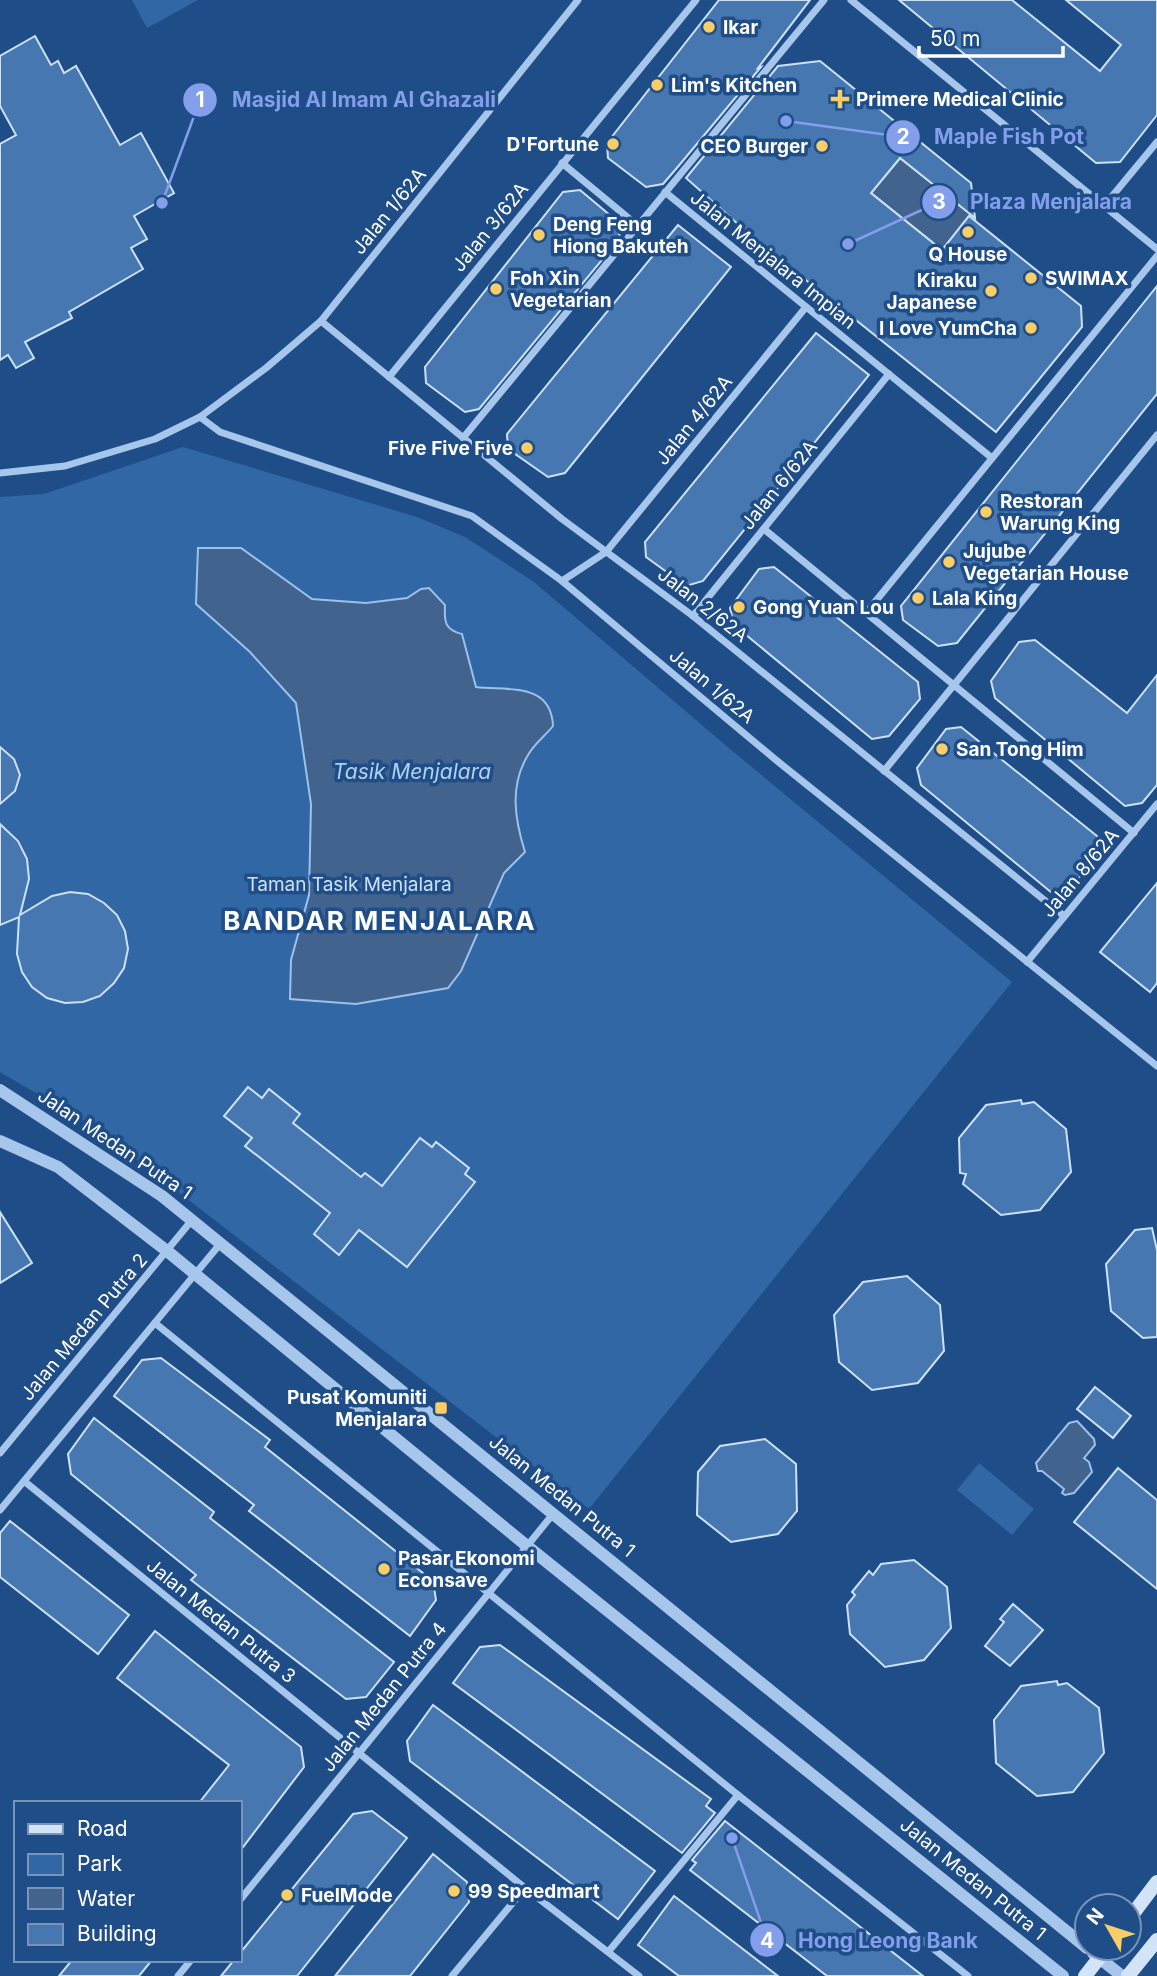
<svg xmlns="http://www.w3.org/2000/svg" width="1157" height="1976" font-family="Inter,sans-serif">
<rect width="100%" height="100%" fill="#1e4d88"/>
<!-- green -->
<g fill="#3167a5">
<path d="M 132,0 L 198,0 L 147,28 Z"/>
<path d="M 183,447 L 417,517 L 465,537 L 534,582 L 730,749 L 1012,982 L 589,1509 L 94,1127 L 0,1072 L 0,497 L 44,494 Z"/>
<path d="M 979,1463 L 1034,1509 L 1012,1535 L 957,1490 Z"/>
</g>
<!-- water -->
<g fill="#41638d" stroke="#9bc1ed" stroke-width="2">
<path d="M 900,158 L 971,214 L 942,250 L 871,193 Z"/>
<path d="M 198,548 L 241,548 L 312,599 L 366,603 L 407,598 L 421,589 L 429,588 L 445,605 C 444,622 445,630 462,634 L 476,687 C 509,691 551,682 553,726 C 545,736 534,744 528,755 C 509,786 515,820 525,852 L 504,873 L 461,971 L 448,988 L 356,1004 L 290,999 L 291,960 L 309,895 L 311,804 L 296,703 L 250,652 L 196,604 Z"/>
<path d="M 1077,1421 L 1094,1439 L 1095,1445 L 1084,1458 L 1089,1462 L 1092,1472 L 1074,1493 L 1065,1495 L 1062,1493 L 1064,1489 L 1042,1471 L 1038,1471 L 1036,1463 L 1069,1423 Z"/>
</g>
<!-- building -->
<g fill="#4677b0" stroke="#cce1f8" stroke-width="2">
<path d="M 719,0 L 810,0 L 758,68 L 761,67 L 676,169 L 663,184 L 646,187 L 608,158 L 607,143 Z"/>
<path d="M 899,0 L 1012,0 L 1100,71 L 1121,45 L 1066,0 L 1157,0 L 1157,115 L 1120,162 L 1096,163 Z"/>
<path d="M 35,36 L 51,65 L 58,61 L 64,73 L 76,66 L 120,145 L 141,133 L 174,193 L 134,216 L 147,239 L 131,248 L 143,269 L 69,312 L 72,318 L 25,342 L 34,358 L 16,368 L 8,355 L 0,360 L 0,144 L 16,135 L 0,106 L 0,56 Z"/>
<path d="M 820,61 L 971,183 L 975,218 L 900,158 L 871,193 L 942,250 L 969,216 L 1081,306 L 1082,327 L 996,432 L 757,241 L 686,178 L 778,66 Z"/>
<path d="M 580,190 L 617,221 L 620,238 L 479,409 L 465,412 L 426,383 L 425,367 L 563,192 Z"/>
<path d="M 678,225 L 731,267 L 565,473 L 548,477 L 508,449 L 507,434 Z"/>
<path d="M 1157,286 L 1157,394 L 957,643 L 938,646 L 903,620 L 901,606 Z"/>
<path d="M 816,333 L 869,375 L 703,581 L 686,586 L 646,557 L 645,542 Z"/>
<path d="M 774,567 L 918,682 L 920,699 L 889,736 L 872,739 L 734,625 L 730,608 L 759,569 Z"/>
<path d="M 1035,640 L 1127,713 L 1157,675 L 1157,785 L 1142,803 L 1125,806 L 995,698 L 991,681 L 1019,642 Z"/>
<path d="M 961,727 L 1097,836 L 1100,852 L 1069,890 L 1052,893 L 921,785 L 917,768 L 946,729 Z"/>
<path d="M 0,747 L 14,759 L 20,775 L 15,791 L 0,804 Z"/>
<path d="M 0,824 L 18,841 L 27,859 L 29,879 L 20,915 L 52,896 L 70,892 L 88,894 L 104,903 L 117,915 L 125,931 L 128,949 L 124,968 L 114,983 L 100,996 L 83,1002 L 65,1003 L 47,998 L 32,987 L 22,972 L 17,954 L 19,917 L 0,925 Z"/>
<path d="M 1157,883 L 1157,983 L 1150,992 L 1100,952 Z"/>
<path d="M 248,1087 L 262,1098 L 269,1089 L 300,1114 L 293,1123 L 361,1177 L 365,1173 L 382,1186 L 420,1138 L 432,1147 L 436,1142 L 469,1168 L 465,1174 L 475,1182 L 407,1267 L 359,1230 L 339,1255 L 314,1234 L 330,1213 L 245,1146 L 252,1138 L 224,1116 Z"/>
<path d="M 1021,1100 L 1022,1104 L 1034,1102 L 1066,1129 L 1071,1172 L 1040,1210 L 1001,1215 L 963,1184 L 966,1174 L 960,1173 L 959,1138 L 986,1105 Z"/>
<path d="M 0,1212 L 32,1263 L 0,1283 Z"/>
<path d="M 1152,1228 L 1157,1250 L 1157,1337 L 1143,1338 L 1111,1311 L 1106,1264 L 1135,1230 Z"/>
<path d="M 907,1276 L 940,1305 L 944,1351 L 918,1383 L 872,1390 L 839,1362 L 834,1315 L 863,1282 Z"/>
<path d="M 161,1358 L 270,1440 L 265,1447 L 433,1581 L 436,1600 L 410,1636 L 249,1511 L 254,1505 L 114,1396 L 142,1360 Z"/>
<path d="M 1095,1387 L 1131,1416 L 1113,1438 L 1077,1409 Z"/>
<path d="M 94,1418 L 214,1512 L 210,1518 L 394,1662 L 366,1697 L 346,1699 L 191,1580 L 196,1575 L 71,1474 L 68,1454 Z"/>
<path d="M 765,1439 L 796,1464 L 797,1511 L 778,1534 L 731,1542 L 697,1515 L 698,1472 L 720,1446 Z"/>
<path d="M 1118,1468 L 1157,1500 L 1157,1589 L 1074,1522 Z"/>
<path d="M 10,1521 L 129,1615 L 98,1654 L 0,1577 L 0,1533 Z"/>
<path d="M 914,1560 L 947,1587 L 951,1628 L 924,1660 L 885,1667 L 850,1634 L 847,1605 L 855,1595 L 852,1592 L 869,1571 L 873,1575 L 881,1564 Z"/>
<path d="M 1013,1604 L 1043,1630 L 1010,1666 L 985,1646 L 1004,1622 L 1000,1619 Z"/>
<path d="M 155,1631 L 301,1747 L 304,1767 L 240,1851 L 240,1803 L 199,1803 L 229,1765 L 117,1678 Z"/>
<path d="M 500,1645 L 711,1799 L 706,1806 L 715,1813 L 682,1853 L 453,1683 L 480,1647 Z"/>
<path d="M 1057,1681 L 1058,1685 L 1067,1683 L 1099,1708 L 1104,1753 L 1073,1792 L 1037,1796 L 996,1763 L 994,1720 L 1021,1686 Z"/>
<path d="M 433,1705 L 655,1871 L 618,1919 L 410,1761 L 407,1741 Z"/>
<path d="M 372,1811 L 407,1838 L 297,1976 L 221,1976 L 234,1960 L 240,1960 L 240,1953 L 353,1814 Z"/>
<path d="M 725,1821 L 923,1976 L 827,1976 L 690,1870 L 696,1863 L 692,1860 Z"/>
<path d="M 433,1854 L 467,1882 L 469,1902 L 410,1976 L 335,1976 Z"/>
<path d="M 674,1896 L 778,1976 L 679,1976 L 638,1945 Z"/>
<path d="M 72,1960 L 152,1960 L 139,1976 L 59,1976 Z"/>
</g>
<g fill="none" stroke-linecap="round" stroke-linejoin="round">
<!-- minor -->
<g stroke="#a7c6eb" stroke-width="7">
<path d="M 851,0 L 1157,249"/>
<path d="M 562,163 L 638,226"/>
<path d="M 665,192 L 992,458"/>
<path d="M 1104,206 L 1157,142"/>
<path d="M 321,321 L 562,519 L 693,616 L 1064,916"/>
<path d="M 389,377 L 696,0"/>
<path d="M 200,417 L 220,432 L 472,516 L 562,581 L 776,760 L 1157,1066"/>
<path d="M 463,438 L 824,0"/>
<path d="M 0,473 L 65,466 L 155,439 L 200,417 L 266,368 L 321,321 L 578,0"/>
<path d="M 764,529 L 1134,833"/>
<path d="M 562,581 L 606,552 L 806,307"/>
<path d="M 866,613 L 1157,256"/>
<path d="M 693,616 L 889,374"/>
<path d="M 884,771 L 1157,435"/>
<path d="M 1027,962 L 1157,804"/>
<path d="M 155,1323 L 738,1795 L 968,1976"/>
<path d="M 0,1453 L 192,1220"/>
<path d="M 24,1481 L 525,1888 L 639,1976"/>
<path d="M 0,1510 L 220,1244"/>
<path d="M 240,1900 L 553,1514"/>
<path d="M 609,1951 L 738,1795"/>
<path d="M 178,1976 L 191,1960"/>
<path d="M 452,1976 L 525,1888"/>
</g>
<!-- tertiary -->
<g stroke="#a7c6eb" stroke-width="12">
<path d="M 0,1090 L 162,1196 L 1087,1948"/>
<path d="M 0,1141 L 58,1167 L 167,1251 L 527,1546 L 1063,1976"/>
<path d="M 1093,1953 L 1122,1976"/>
</g>
<!-- secondary -->
<g stroke="#d3e4f8" stroke-width="14">
<path d="M 1129,1919 L 1157,1882"/>
<path d="M 1085,1976 L 1107,1948"/>
<path d="M 1128,1976 L 1157,1940"/>
</g>
</g>
<!-- markers -->
<g fill="#face66" stroke="#1e4d88" stroke-width="2.5">
<circle cx="709" cy="27" r="7"/>
<circle cx="657" cy="85" r="7"/>
<path d="M836.5 88.5h7v7h7v7h-7v7h-7v-7h-7v-7h7z"/>
<circle cx="613" cy="144" r="7"/>
<circle cx="822" cy="146" r="7"/>
<circle cx="968" cy="232" r="7"/>
<circle cx="539" cy="235" r="7"/>
<circle cx="1031" cy="278" r="7"/>
<circle cx="496" cy="289" r="7"/>
<circle cx="991" cy="291" r="7"/>
<circle cx="1031" cy="328" r="7"/>
<circle cx="527" cy="448" r="7"/>
<circle cx="986" cy="512" r="7"/>
<circle cx="949" cy="562" r="7"/>
<circle cx="918" cy="598" r="7"/>
<circle cx="739" cy="607" r="7"/>
<circle cx="942" cy="749" r="7"/>
<rect x="434" y="1401" width="14" height="14" rx="3.5"/>
<circle cx="384" cy="1569" r="7"/>
<circle cx="454" cy="1891" r="7"/>
<circle cx="287" cy="1895" r="7"/>
</g>
<g text-anchor="middle" dominant-baseline="central" stroke-width="7" stroke-linejoin="round" paint-order="stroke">
<!-- poi labels -->
<g font-size="19" font-weight="bold" fill="#fff" stroke="#1e4d88" text-anchor="start">
<text x="723" y="27">Ikar</text>
<text x="671" y="85">Lim's Kitchen</text>
<text x="856" y="99">Primere Medical Clinic</text>
<text x="599" y="144" text-anchor="end">D'Fortune</text>
<text x="808" y="146" text-anchor="end">CEO Burger</text>
<text x="553" y="224">Deng Feng<tspan x="553" dy="22">Hiong Bakuteh</tspan></text>
<text x="968" y="254" text-anchor="middle">Q House</text>
<text x="510" y="278">Foh Xin<tspan x="510" dy="22">Vegetarian</tspan></text>
<text x="1045" y="278">SWIMAX</text>
<text x="977" y="280" text-anchor="end">Kiraku<tspan x="977" dy="22">Japanese</tspan></text>
<text x="1017" y="328" text-anchor="end">I Love YumCha</text>
<text x="513" y="448" text-anchor="end">Five Five Five</text>
<text x="1000" y="501">Restoran<tspan x="1000" dy="22">Warung King</tspan></text>
<text x="963" y="551">Jujube<tspan x="963" dy="22">Vegetarian House</tspan></text>
<text x="932" y="598">Lala King</text>
<text x="753" y="607">Gong Yuan Lou</text>
<text x="956" y="749">San Tong Him</text>
<text x="427" y="1397" text-anchor="end">Pusat Komuniti<tspan x="427" dy="22">Menjalara</tspan></text>
<text x="398" y="1558">Pasar Ekonomi<tspan x="398" dy="22">Econsave</tspan></text>
<text x="468" y="1891">99 Speedmart</text>
<text x="301" y="1895">FuelMode</text>
</g>
<!-- street labels -->
<g font-size="19" fill="#fff" stroke="#1e4d88">
<text transform="translate(389 211) rotate(-51)">Jalan 1/62A</text>
<text transform="translate(490 227) rotate(-51)">Jalan 3/62A</text>
<text transform="translate(773 260) rotate(39)">Jalan Menjalara Impian</text>
<text transform="translate(694 420) rotate(-51)">Jalan 4/62A</text>
<text transform="translate(779 485) rotate(-51)">Jalan 6/62A</text>
<text transform="translate(703 605) rotate(38)">Jalan 2/62A</text>
<text transform="translate(712 686) rotate(40)">Jalan 1/62A</text>
<text transform="translate(1080 873) rotate(-50)">Jalan 8/62A</text>
<text transform="translate(115 1144) rotate(34)">Jalan Medan Putra 1</text>
<text transform="translate(84 1327) rotate(-50)">Jalan Medan Putra 2</text>
<text transform="translate(562 1496) rotate(39)">Jalan Medan Putra 1</text>
<text transform="translate(221 1621) rotate(39)">Jalan Medan Putra 3</text>
<text transform="translate(384 1697) rotate(-51)">Jalan Medan Putra 4</text>
<text transform="translate(973 1879) rotate(39)">Jalan Medan Putra 1</text>
</g>
<!-- park labels -->
<g font-size="19" fill="#cce1f8" stroke="#1e4d88">
<text x="349" y="884">Taman Tasik Menjalara</text>
</g>
<!-- water labels -->
<g font-size="21" font-style="italic" fill="#b3d0f2" stroke="#1e4d88">
<text x="412" y="771">Tasik Menjalara</text>
</g>
<!-- district labels -->
<g font-size="26" font-weight="bold" letter-spacing="2" fill="#fff" stroke="#1e4d88">
<text x="380" y="920">BANDAR MENJALARA</text>
</g>
</g>
<!-- callouts -->
<path fill="none" stroke="#839eea" stroke-width="2.5" d="M162 203L200 100M786 121L903 137M848 244L939 202M732 1838L767 1940"/>
<g fill="#839eea" stroke="#1e4d88" stroke-width="2.5">
<circle cx="162" cy="203" r="7"/>
<circle cx="786" cy="121" r="7"/>
<circle cx="848" cy="244" r="7"/>
<circle cx="732" cy="1838" r="7"/>
<circle cx="200" cy="100" r="18"/>
<circle cx="903" cy="137" r="18"/>
<circle cx="939" cy="202" r="18"/>
<circle cx="767" cy="1940" r="18"/>
</g>
<g font-size="21" text-anchor="middle" font-weight="bold" fill="#fff">
<text x="200" y="107">1</text>
<text x="903" y="144">2</text>
<text x="939" y="209">3</text>
<text x="767" y="1948">4</text>
</g>
<g font-size="21" text-anchor="middle" font-weight="bold" fill="#839eea" stroke="#1e4d88" stroke-width="7" stroke-linejoin="round" paint-order="stroke">
<text x="364" y="107">Masjid Al Imam Al Ghazali</text>
<text x="1009" y="144">Maple Fish Pot</text>
<text x="1051" y="209">Plaza Menjalara</text>
<text x="888" y="1948">Hong Leong Bank</text>
</g>
<!-- legend -->
<rect x="14" y="1801" width="228" height="161" fill="#1e4d88" stroke="#7894b8" stroke-width="2"/>
<rect x="28" y="1824" width="35" height="10" fill="#d3e4f8" stroke="#7894b8" stroke-width="2"/>
<text x="77" y="1836" font-size="21" fill="#ffffff">Road</text>
<rect x="28" y="1854" width="35" height="21" fill="#3167a5" stroke="#7894b8" stroke-width="2"/>
<text x="77" y="1871" font-size="21" fill="#ffffff">Park</text>
<rect x="28" y="1888" width="35" height="21" fill="#41638d" stroke="#7894b8" stroke-width="2"/>
<text x="77" y="1906" font-size="21" fill="#ffffff">Water</text>
<rect x="28" y="1924" width="35" height="21" fill="#4677b0" stroke="#7894b8" stroke-width="2"/>
<text x="77" y="1941" font-size="21" fill="#ffffff">Building</text>
<!-- north arrow -->
<g transform="translate(1108 1927) rotate(309)"><circle r="33" fill="#1e4d88" stroke="#7894b8" stroke-width="2"/>
<path d="M0-5L12 26L0 18L-12 26Z" fill="#face66"/>
<text y="-10" font-size="19" font-weight="bold" text-anchor="middle" fill="#ffffff">N</text>
</g>
<!-- scale -->
<path d="M919 46v10h144v-10" fill="none" stroke="#ffffff" stroke-width="3.5"/>
<text x="930" y="46" font-size="21" fill="#ffffff" stroke="#1e4d88" stroke-width="5" paint-order="stroke">50 m</text>
</svg>
